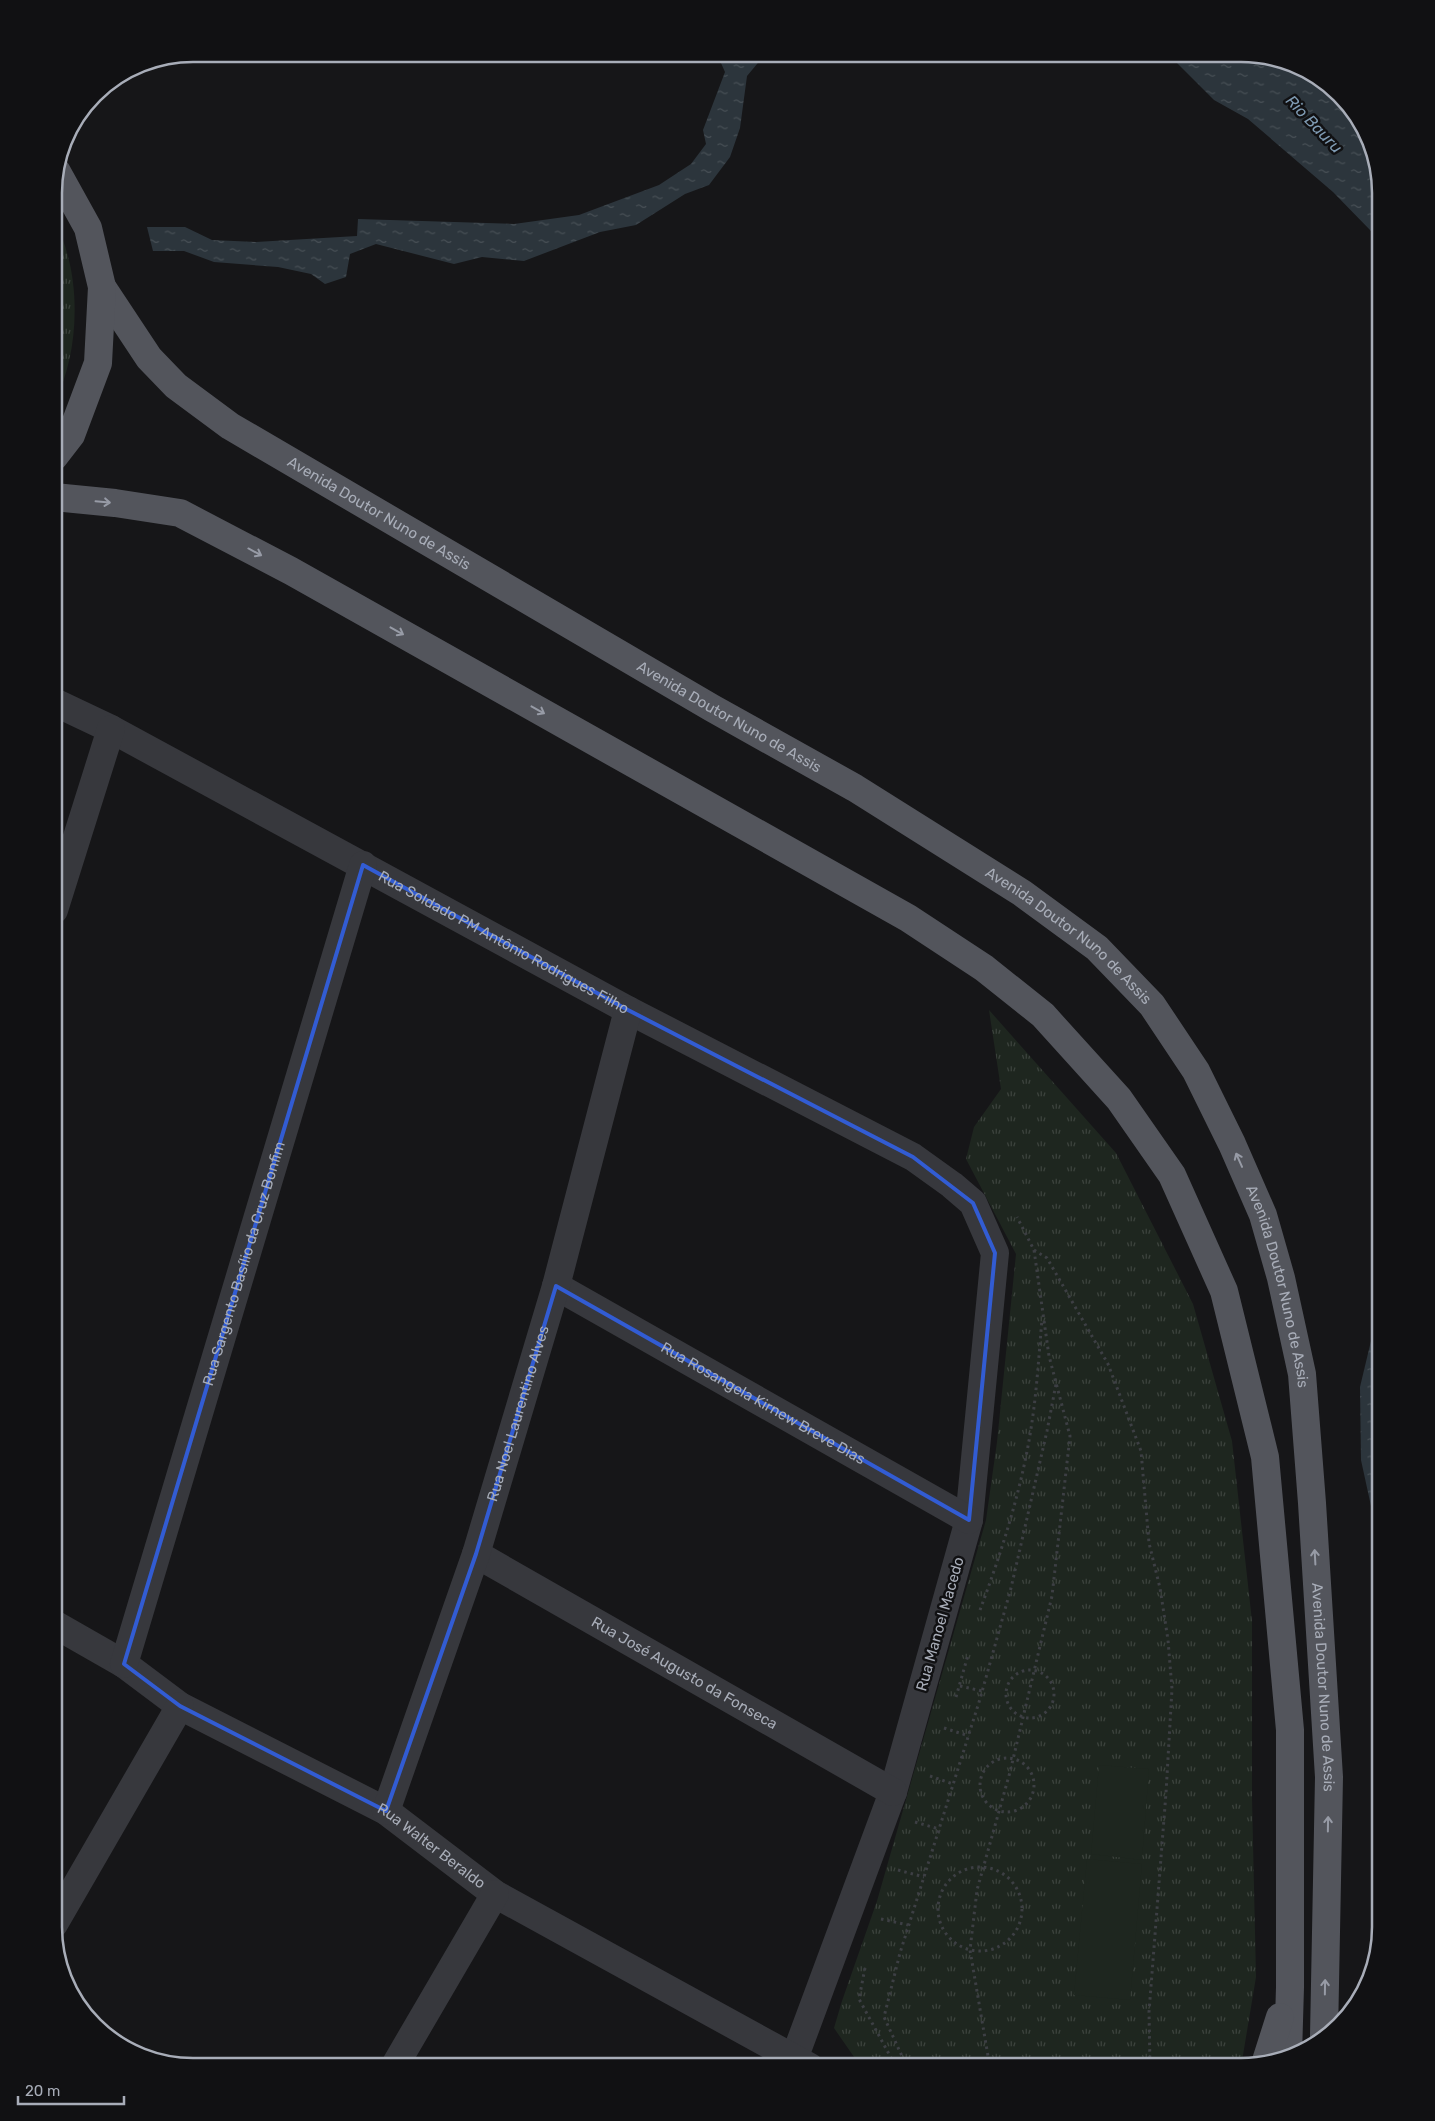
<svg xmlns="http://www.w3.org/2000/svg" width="1435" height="2121" font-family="Rubik,sans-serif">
<defs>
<pattern id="grass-tufts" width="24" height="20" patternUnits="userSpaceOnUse" patternTransform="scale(1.25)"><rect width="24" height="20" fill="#1e261f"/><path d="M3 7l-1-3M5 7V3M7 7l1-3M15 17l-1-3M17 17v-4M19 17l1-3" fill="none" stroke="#3c433d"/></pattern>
<pattern id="water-ripples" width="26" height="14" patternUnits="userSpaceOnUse" patternTransform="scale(1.25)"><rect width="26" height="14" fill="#2c353c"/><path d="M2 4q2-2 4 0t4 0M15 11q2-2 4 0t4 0" fill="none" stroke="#485056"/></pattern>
</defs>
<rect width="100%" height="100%" fill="#161618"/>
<!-- grass -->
<g fill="url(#grass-tufts)">
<path d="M 54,221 C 82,270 81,352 54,402 Z"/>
<path d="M 989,1010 L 1116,1153 L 1193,1304 L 1232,1441 L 1252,1621 L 1252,1798 L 1256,1977 L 1241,2067 L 861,2067 L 834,2028 L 842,2001 L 877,1901 L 986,1520 L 997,1442 L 1016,1254 L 966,1159 L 974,1127 L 1001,1089 Z"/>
</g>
<!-- pitch -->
<g fill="#1e261f">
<path d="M 1099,1765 L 1149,1769 L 1142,1860 L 1091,1854 Z"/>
<path d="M 1087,1859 L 1142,1864 L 1130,2000 L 1074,1995 Z"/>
</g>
<!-- water -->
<g fill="url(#water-ripples)">
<path d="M 724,54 L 789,54 L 762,58 L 747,76 L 740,128 L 730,157 L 709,185 L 685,194 L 636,225 L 600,232 L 524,261 L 482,257 L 454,264 L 376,244 L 350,254 L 346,277 L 325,284 L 311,274 L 278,267 L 214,262 L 184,251 L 153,251 L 147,227 L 185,227 L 212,240 L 256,242 L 357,236 L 358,219 L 514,224 L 579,215 L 659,185 L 691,164 L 706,144 L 703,130 L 725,72 L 721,63 Z"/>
<path d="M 1168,54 L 1250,54 L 1312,73 L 1363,124 L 1381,194 L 1381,246 L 1371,231 L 1333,192 L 1248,119 L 1214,100 Z"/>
<path d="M 1381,1299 L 1381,1552 L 1361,1460 L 1360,1387 Z"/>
</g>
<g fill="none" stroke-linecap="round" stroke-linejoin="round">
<!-- path -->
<g stroke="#3d3f44" stroke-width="3" stroke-dasharray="2.5 4" stroke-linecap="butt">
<path d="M 1034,1250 L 1047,1258 L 1108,1364 L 1141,1451 L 1149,1543 L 1160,1588 L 1168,1640 L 1172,1689 L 1166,1793 L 1149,2012 L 1150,2067"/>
<path d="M 980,1610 C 1002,1551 1023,1485 1032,1422 C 1037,1388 1039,1354 1042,1319"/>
<circle cx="1030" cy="1694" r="24"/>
<path d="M 960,1686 L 982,1691"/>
<path d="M 956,1697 L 968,1655"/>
<path d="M 944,1728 L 969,1736"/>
<circle cx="1007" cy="1785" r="27"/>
<path d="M 930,1776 L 953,1784"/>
<path d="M 915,1822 L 939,1829"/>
<circle cx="980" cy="1909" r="42"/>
<path d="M 898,1870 L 924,1877"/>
<path d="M 881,1919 L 908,1925"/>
<path d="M 865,1968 L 859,1999 L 895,2065 L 900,2067"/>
<path d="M 907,2067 L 884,2017 L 900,1953 L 980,1699 L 1011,1588 L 1047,1431 L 1056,1384"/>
<path d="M 993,2067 L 989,2062 L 970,1950 L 977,1890 L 1010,1772 L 1052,1596 L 1070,1436 L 1049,1356 L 1034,1250 L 1017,1217"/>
</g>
<!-- minor -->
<g stroke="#37383d" stroke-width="28">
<path id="s1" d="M 54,702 L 111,729 L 628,1010 L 913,1157 L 952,1185 L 973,1203 L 995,1253 L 969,1520 L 893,1792 L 791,2067"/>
<path d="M 54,910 L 111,729"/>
<path id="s2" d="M 556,1286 L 969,1520"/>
<path id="s3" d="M 476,1554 L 893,1792"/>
<path id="s4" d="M 54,1624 L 124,1664 L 180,1706 L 386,1811 L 495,1894 L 810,2067"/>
<path id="s5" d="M 124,1664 L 363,865"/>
<path id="s6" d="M 386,1811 L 476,1554 L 556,1286 L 628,1010"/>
<path d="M 54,1924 L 180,1706"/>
<path d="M 394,2067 L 495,1894"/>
</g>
<!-- major -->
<g stroke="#53555c" stroke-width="28">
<path id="s7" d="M 102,287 L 149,358 L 176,386 L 230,426 L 712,708 L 855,788 L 1022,893 L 1097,948 L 1152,1005 L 1196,1071 L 1232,1144 L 1263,1215 L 1281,1278 L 1302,1374 L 1312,1503 L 1329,1777 L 1324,2036"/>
<path d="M 54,457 L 71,435 L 98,363 L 102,287 L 88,228 L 57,172"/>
<path d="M 54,497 L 115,503 L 180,513 L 291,571 L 908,918 L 984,968 L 1043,1015 L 1119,1099 L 1172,1175 L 1224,1291 L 1265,1457 L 1290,1730 L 1290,1987 L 1288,2055"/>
<path d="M 1266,2061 L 1280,2017"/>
</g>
</g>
<!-- one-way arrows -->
<defs><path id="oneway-shaft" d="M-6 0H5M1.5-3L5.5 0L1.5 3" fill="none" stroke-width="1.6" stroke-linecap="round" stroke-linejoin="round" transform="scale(1.25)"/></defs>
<g stroke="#979ba6">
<use href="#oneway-shaft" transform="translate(103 502) rotate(5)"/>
<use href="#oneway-shaft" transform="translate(255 552) rotate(28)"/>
<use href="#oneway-shaft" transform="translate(397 631) rotate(29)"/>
<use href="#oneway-shaft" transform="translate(538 710) rotate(29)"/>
<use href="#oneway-shaft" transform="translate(1239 1160) rotate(-114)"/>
<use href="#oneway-shaft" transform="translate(1315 1557) rotate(-93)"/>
<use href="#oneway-shaft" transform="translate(1328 1824) rotate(-89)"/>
<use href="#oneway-shaft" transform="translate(1325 1987) rotate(-89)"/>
</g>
<!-- marked area -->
<path fill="none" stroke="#325cd3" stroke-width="4" stroke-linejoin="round" d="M 363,865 L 628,1010 L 913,1157 L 973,1203 L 995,1253 L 969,1520 L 556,1286 L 476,1554 L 386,1811 L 180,1706 L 124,1664 Z"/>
<g text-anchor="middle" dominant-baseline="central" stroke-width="5" stroke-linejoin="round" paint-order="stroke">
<!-- street labels -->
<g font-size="15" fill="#a8adb8" stroke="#111113">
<text stroke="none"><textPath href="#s7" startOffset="364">Avenida Doutor Nuno de Assis</textPath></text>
<text stroke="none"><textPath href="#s7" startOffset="769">Avenida Doutor Nuno de Assis</textPath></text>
<text stroke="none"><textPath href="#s7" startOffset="1174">Avenida Doutor Nuno de Assis</textPath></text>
<text stroke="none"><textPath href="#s1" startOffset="510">Rua Soldado PM Antônio Rodrigues Filho</textPath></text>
<text stroke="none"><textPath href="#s5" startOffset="418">Rua Sargento Basílio da Cruz Bonfim</textPath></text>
<text stroke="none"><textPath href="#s7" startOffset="1594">Avenida Doutor Nuno de Assis</textPath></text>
<text stroke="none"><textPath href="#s2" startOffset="238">Rua Rosangela Kirnew Breve Dias</textPath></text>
<text stroke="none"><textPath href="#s6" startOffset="419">Rua Noel Laurentino Alves</textPath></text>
<text transform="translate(940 1624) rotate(-74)">Rua Manoel Macedo</text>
<text stroke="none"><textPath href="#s3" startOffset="240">Rua José Augusto da Fonseca</textPath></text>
<text stroke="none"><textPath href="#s7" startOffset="1999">Avenida Doutor Nuno de Assis</textPath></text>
<text stroke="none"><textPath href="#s4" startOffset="439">Rua Walter Beraldo</textPath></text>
</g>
<!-- water labels -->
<g font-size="16" font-style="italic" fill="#7f9bb3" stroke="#111113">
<text transform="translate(1314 124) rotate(46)">Rio Bauru</text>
</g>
</g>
<!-- crop -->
<path d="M0 0H1435V2121H0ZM193 62H1241A131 131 0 0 1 1372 193V1927A131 131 0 0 1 1241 2058H193A131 131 0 0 1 62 1927V193A131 131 0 0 1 193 62Z" fill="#111113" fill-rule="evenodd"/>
<path fill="none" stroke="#a8adb8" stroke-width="2.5" d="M193 62H1241A131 131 0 0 1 1372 193V1927A131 131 0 0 1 1241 2058H193A131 131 0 0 1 62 1927V193A131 131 0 0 1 193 62Z"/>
<!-- scale -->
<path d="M18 2096v8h106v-8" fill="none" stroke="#a8adb8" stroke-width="2.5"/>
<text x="25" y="2096" font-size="15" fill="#a8adb8" stroke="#111113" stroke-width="4" paint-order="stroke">20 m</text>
</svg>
